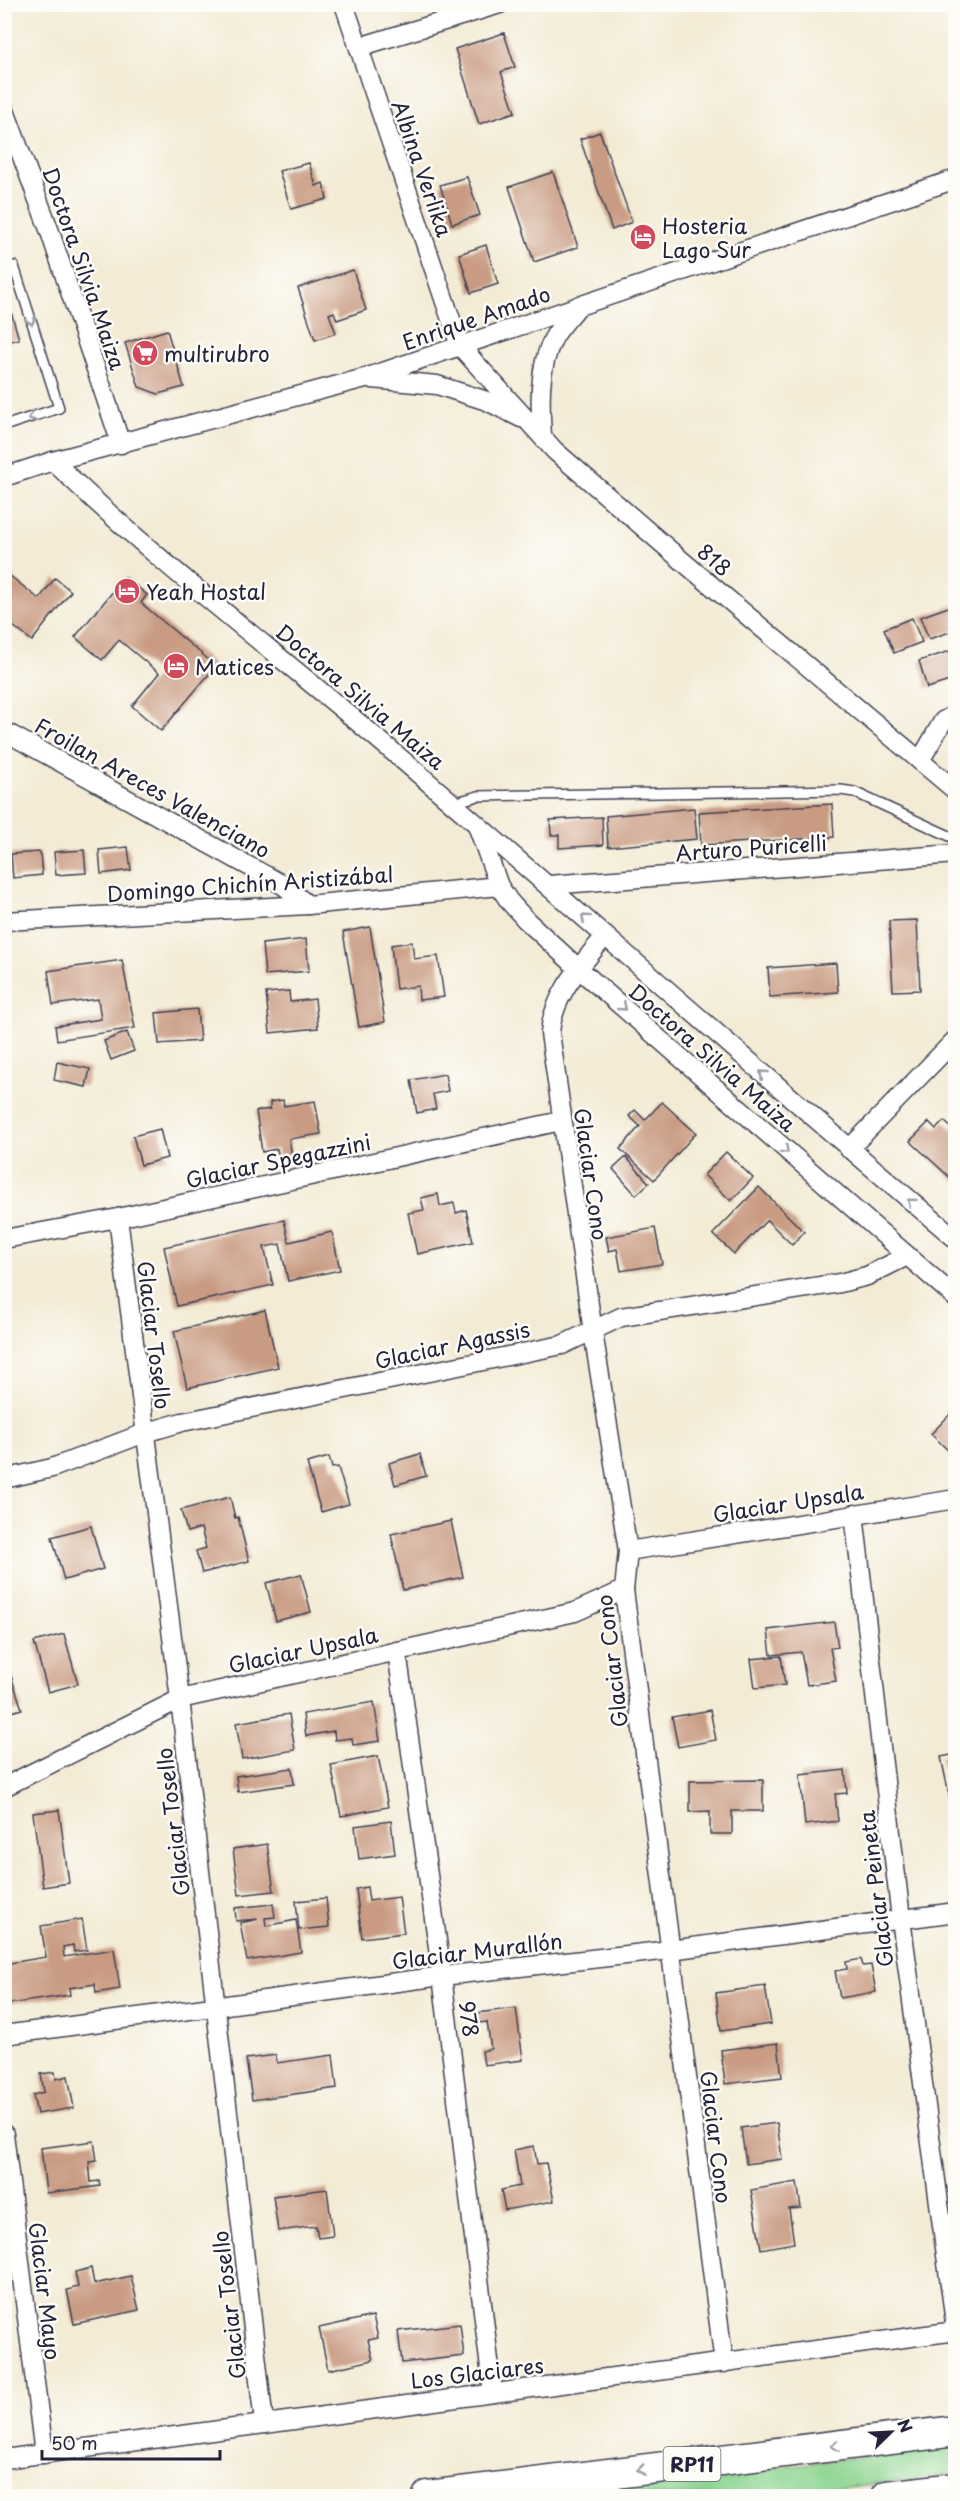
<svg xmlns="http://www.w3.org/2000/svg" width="960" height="2501" font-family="'Playpen Sans',sans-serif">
<rect width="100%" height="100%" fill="#fdfcf7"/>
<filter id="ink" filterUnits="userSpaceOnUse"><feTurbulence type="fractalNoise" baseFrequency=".0167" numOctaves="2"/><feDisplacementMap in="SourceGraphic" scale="12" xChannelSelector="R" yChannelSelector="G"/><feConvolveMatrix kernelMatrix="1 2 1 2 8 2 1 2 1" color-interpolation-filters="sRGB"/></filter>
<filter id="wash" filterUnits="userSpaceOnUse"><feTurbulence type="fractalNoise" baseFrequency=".008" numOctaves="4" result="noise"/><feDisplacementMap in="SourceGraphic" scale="24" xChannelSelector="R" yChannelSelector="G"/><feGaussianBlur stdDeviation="1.35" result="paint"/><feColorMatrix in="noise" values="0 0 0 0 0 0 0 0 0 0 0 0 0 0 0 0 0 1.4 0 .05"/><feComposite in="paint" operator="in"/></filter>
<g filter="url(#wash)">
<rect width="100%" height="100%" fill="#f3ebd5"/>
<!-- green -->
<path fill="#8dd591" stroke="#587c66" stroke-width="1.5" d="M 955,2445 L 955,2474 L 775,2496 L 539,2496 Z"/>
<g id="blocks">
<!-- building -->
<g fill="#c99b83">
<path d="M 504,33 L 515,67 L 501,72 L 515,112 L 479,124 L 455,49 Z"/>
<path d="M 600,132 L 632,222 L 612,230 L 580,139 Z"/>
<path d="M 309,163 L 316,186 L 323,183 L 327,199 L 291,209 L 279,171 Z"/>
<path d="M 553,172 L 578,247 L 534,262 L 509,187 Z"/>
<path d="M 467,177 L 480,215 L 452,224 L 440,185 Z"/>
<path d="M 486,245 L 498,284 L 471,293 L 459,254 Z"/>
<path d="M 353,270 L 366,310 L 337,320 L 334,312 L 329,314 L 336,333 L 315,340 L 298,288 Z"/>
<path d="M 11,312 L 19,339 L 4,343 L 4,314 Z"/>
<path d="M 167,330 L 184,387 L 158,394 L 139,387 L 125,343 Z"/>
<path d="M 4,571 L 39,599 L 55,578 L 71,591 L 32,641 L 4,619 Z"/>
<path d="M 125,577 L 147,595 L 141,603 L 216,666 L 161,731 L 132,706 L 159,673 L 119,640 L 102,660 L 75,637 Z"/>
<path d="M 954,605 L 956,630 L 929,639 L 920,617 Z"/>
<path d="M 912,618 L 922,642 L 894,653 L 884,629 Z"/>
<path d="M 956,649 L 956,668 L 954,669 L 956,679 L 927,688 L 919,661 Z"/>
<path d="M 832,804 L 834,837 L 701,845 L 699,812 Z"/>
<path d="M 694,808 L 697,839 L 608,847 L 606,816 Z"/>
<path d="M 602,817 L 603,845 L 559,848 L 559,835 L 551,835 L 550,820 Z"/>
<path d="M 128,847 L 131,870 L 101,874 L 99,850 Z"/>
<path d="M 84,850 L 86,873 L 56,875 L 54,852 Z"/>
<path d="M 40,852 L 42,875 L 13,878 L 11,854 Z"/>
<path d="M 917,920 L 920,990 L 893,991 L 889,921 Z"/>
<path d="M 370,927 L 385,1022 L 359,1027 L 343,932 Z"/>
<path d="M 306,939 L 309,971 L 265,975 L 262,944 Z"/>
<path d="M 412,942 L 414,959 L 438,956 L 444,997 L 419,1000 L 418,986 L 396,989 L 391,945 Z"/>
<path d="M 122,960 L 135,1028 L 57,1040 L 55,1026 L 101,1019 L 98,999 L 53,1005 L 48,971 Z"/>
<path d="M 836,963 L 838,992 L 770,997 L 768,968 Z"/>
<path d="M 289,991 L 290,1002 L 315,999 L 318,1028 L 270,1033 L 266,993 Z"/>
<path d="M 197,1009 L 200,1041 L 159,1044 L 156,1013 Z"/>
<path d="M 127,1032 L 134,1051 L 111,1060 L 104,1041 Z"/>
<path d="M 57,1062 L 90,1069 L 86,1087 L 54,1080 Z"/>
<path d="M 445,1074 L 448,1091 L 433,1094 L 436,1109 L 417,1113 L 411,1080 Z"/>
<path d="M 283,1100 L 284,1106 L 315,1101 L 321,1134 L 289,1139 L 292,1155 L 279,1158 L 277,1149 L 262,1152 L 256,1111 L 270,1109 L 270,1102 Z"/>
<path d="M 662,1102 L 696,1133 L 654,1180 L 620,1149 L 640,1126 L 629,1116 L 635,1110 L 645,1120 Z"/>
<path d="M 944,1121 L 956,1132 L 956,1183 L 910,1141 L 929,1122 L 936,1129 Z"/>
<path d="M 160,1129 L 167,1158 L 141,1165 L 133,1136 Z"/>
<path d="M 726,1152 L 753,1178 L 731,1201 L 704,1175 Z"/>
<path d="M 626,1157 L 649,1183 L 636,1195 L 613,1169 Z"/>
<path d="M 759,1187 L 804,1232 L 792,1245 L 767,1220 L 734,1254 L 713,1234 Z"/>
<path d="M 438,1194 L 440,1206 L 454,1203 L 456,1213 L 466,1210 L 473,1242 L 417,1254 L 408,1213 L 424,1210 L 421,1198 Z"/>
<path d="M 284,1220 L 289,1242 L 332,1232 L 340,1270 L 288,1281 L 280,1244 L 264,1247 L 273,1285 L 177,1306 L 164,1247 Z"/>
<path d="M 655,1228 L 662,1264 L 621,1271 L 617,1249 L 609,1251 L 606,1237 Z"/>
<path d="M 265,1310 L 278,1367 L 187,1388 L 174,1331 Z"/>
<path d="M 956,1408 L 956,1458 L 931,1434 Z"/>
<path d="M 420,1454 L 426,1476 L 395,1485 L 389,1463 Z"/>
<path d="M 329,1457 L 332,1468 L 338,1467 L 349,1504 L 321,1512 L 307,1463 Z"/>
<path d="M 230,1497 L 235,1518 L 238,1517 L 249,1561 L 202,1573 L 196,1551 L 206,1548 L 201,1528 L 187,1532 L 181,1510 Z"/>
<path d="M 451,1521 L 463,1577 L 403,1590 L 391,1534 Z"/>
<path d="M 91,1526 L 103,1569 L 64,1580 L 52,1537 Z"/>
<path d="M 301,1574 L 311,1612 L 276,1621 L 266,1583 Z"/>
<path d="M 834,1622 L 838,1647 L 830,1648 L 836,1681 L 807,1685 L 801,1652 L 771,1655 L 768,1630 Z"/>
<path d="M 64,1634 L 78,1684 L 48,1692 L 34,1642 Z"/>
<path d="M 781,1656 L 785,1685 L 755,1688 L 751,1659 Z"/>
<path d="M 10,1673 L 22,1709 L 4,1714 L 4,1675 Z"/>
<path d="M 374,1702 L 380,1741 L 353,1745 L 352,1738 L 335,1740 L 334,1731 L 306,1736 L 303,1714 Z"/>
<path d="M 710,1710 L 716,1740 L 678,1747 L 672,1717 Z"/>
<path d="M 289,1714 L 295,1750 L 242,1759 L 236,1723 Z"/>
<path d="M 956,1754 L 956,1803 L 951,1804 L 941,1757 Z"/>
<path d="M 378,1756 L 388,1807 L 341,1816 L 331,1765 Z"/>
<path d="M 292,1768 L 294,1784 L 238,1792 L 236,1776 Z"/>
<path d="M 845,1770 L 847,1793 L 835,1794 L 838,1821 L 805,1825 L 800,1775 Z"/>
<path d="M 763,1780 L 763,1811 L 732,1811 L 732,1834 L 710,1834 L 710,1811 L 690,1812 L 690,1781 Z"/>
<path d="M 59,1810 L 69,1883 L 43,1887 L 33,1813 Z"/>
<path d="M 391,1821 L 395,1854 L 359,1859 L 355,1826 Z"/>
<path d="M 267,1844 L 274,1891 L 239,1895 L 233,1849 Z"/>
<path d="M 367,1887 L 369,1901 L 399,1897 L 404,1933 L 362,1938 L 356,1889 Z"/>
<path d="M 326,1898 L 329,1927 L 299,1930 L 296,1901 Z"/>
<path d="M 273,1904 L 275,1917 L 265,1918 L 266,1926 L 296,1920 L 301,1952 L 247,1961 L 240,1923 L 258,1919 L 236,1921 L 235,1908 Z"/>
<path d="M 82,1919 L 87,1950 L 74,1952 L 73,1945 L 63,1947 L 64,1957 L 114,1949 L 120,1989 L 96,1993 L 95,1984 L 69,1988 L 70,1995 L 9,2004 L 8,1995 L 4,1995 L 4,1964 L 46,1957 L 41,1926 Z"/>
<path d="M 861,1959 L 863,1966 L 871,1965 L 876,1992 L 840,1998 L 835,1971 L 847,1969 L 846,1962 Z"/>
<path d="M 765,1986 L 771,2024 L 721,2031 L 716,1993 Z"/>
<path d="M 516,2008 L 523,2060 L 484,2065 L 482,2051 L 491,2049 L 487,2022 L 478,2023 L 477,2013 Z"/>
<path d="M 778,2043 L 782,2077 L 725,2084 L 721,2050 Z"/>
<path d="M 276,2055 L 277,2063 L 333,2055 L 337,2088 L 252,2100 L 246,2059 Z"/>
<path d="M 55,2072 L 56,2079 L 68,2076 L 74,2108 L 37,2114 L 33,2095 L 44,2092 L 41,2074 Z"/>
<path d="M 777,2123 L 782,2159 L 746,2164 L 741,2128 Z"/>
<path d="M 94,2141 L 97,2161 L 89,2162 L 91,2182 L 99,2181 L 100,2186 L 46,2193 L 41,2148 Z"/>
<path d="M 534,2146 L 537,2164 L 546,2163 L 554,2201 L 505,2210 L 501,2190 L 520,2186 L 514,2150 Z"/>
<path d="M 797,2182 L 801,2208 L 789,2209 L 794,2243 L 761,2249 L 751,2190 Z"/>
<path d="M 327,2189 L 333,2236 L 318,2238 L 316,2226 L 278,2231 L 273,2196 Z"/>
<path d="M 91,2268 L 94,2284 L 131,2276 L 139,2310 L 74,2324 L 67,2290 L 78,2287 L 75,2272 Z"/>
<path d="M 373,2316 L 378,2338 L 368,2340 L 373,2360 L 328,2370 L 319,2328 Z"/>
<path d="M 460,2324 L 464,2356 L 402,2363 L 398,2331 Z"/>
</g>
</g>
</g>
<g filter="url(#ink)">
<use href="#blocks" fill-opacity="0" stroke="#414052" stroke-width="1.5"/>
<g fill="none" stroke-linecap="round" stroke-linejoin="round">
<defs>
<g id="service">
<path d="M 4,268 L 14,266 L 59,408 L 4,426"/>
<path d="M 453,803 L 478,796 L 841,790 L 854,792 L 956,839"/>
</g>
<g id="minor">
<path d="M 344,4 L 460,346 L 555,451 L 687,565 L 956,791"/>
<path d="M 359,47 L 500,4"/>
<path d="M 4,108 L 50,232 L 121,444"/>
<path d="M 372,379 L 437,385 L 487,401 L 521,418"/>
<path d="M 542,436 C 540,405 538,368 553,339 C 559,327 571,316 579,305"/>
<path d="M 53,461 C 162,567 284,658 399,757 C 585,917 768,1080 956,1239"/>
<path d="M 4,477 L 53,461 L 365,378 L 956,179"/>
<path d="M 4,731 L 283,885 L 308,905"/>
<path d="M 920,761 L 943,721 L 956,714"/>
<path d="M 477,825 L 499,886 L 509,901 L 526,920 L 579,969 L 956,1298"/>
<path d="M 549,885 L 956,854"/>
<path d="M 4,921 L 308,905 L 499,886"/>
<path d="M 605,936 C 582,965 553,994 550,1033 L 593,1332 L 628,1551 L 624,1590 L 724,2363"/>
<path d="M 849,1149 L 956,1039"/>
<path d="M 118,1218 L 180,1699 L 264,2423"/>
<path d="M 4,1239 L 118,1218 L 561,1121"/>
<path d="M 4,1479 L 52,1468 L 145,1433 L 182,1422 L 562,1345 L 621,1317 L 840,1283 L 867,1276 L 907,1256"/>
<path d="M 854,1514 L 901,1919 L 956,2330"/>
<path d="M 628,1551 L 956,1499"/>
<path d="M 397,1651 L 442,1976 L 493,2393"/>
<path d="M 4,1787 L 180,1699 L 575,1612 L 624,1590"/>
<path d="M 4,2035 L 442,1976 L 670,1950 L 956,1912"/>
<path d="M 4,2134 L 44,2454"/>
<path d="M 4,2459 L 956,2331"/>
</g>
<g id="primary">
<path d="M 428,2496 L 956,2431"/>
<path d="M 887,2496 L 956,2488"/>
</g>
</defs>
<!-- service casing -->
<use href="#service" stroke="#414052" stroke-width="12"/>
<!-- minor casing -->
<use href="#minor" stroke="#414052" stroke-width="21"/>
<!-- primary casing -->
<use href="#primary" stroke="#414052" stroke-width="33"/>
<!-- service -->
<use href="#service" stroke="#fff" stroke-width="9"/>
<!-- minor -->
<use href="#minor" stroke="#fff" stroke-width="18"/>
<!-- primary -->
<use href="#primary" stroke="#fff" stroke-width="30"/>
</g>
<!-- one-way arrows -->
<defs><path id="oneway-chevron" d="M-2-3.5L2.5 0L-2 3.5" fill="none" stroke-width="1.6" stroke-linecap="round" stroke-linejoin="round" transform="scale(1.5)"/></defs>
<g stroke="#9c9ca7">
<use href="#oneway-chevron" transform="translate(31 321) rotate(72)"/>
<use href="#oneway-chevron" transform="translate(32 417) rotate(162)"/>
<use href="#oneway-chevron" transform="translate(585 918) rotate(-138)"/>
<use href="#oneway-chevron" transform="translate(623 1007) rotate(41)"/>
<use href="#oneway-chevron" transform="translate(763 1074) rotate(-139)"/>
<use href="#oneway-chevron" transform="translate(785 1150) rotate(41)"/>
<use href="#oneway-chevron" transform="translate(911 1202) rotate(-140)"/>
<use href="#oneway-chevron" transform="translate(835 2446) rotate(173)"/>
<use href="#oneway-chevron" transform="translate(641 2470) rotate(173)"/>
</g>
</g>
<!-- icons -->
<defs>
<symbol id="hotel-disc" viewBox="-11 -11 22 22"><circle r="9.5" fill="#d1495b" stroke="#fdfcf7"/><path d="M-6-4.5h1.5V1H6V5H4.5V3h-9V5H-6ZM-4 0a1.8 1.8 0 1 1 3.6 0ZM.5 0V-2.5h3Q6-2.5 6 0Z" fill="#fff"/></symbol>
<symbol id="supermarket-disc" viewBox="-11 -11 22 22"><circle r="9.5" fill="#d1495b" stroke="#fdfcf7"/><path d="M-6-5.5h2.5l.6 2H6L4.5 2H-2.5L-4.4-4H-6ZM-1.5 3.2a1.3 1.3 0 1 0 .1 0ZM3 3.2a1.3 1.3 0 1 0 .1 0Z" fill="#fff"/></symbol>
</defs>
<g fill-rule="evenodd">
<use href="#hotel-disc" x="628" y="222" width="30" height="30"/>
<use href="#supermarket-disc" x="130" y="338" width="30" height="30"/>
<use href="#hotel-disc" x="112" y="576" width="30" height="30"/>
<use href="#hotel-disc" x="161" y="651" width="30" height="30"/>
</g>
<g text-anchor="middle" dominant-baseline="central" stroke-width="5" stroke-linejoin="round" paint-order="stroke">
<!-- shield labels -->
<rect fill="#fdfcf7" stroke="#646373" stroke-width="1.5" x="663.5" y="2447" width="57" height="34" rx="4.5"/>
<g font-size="20" font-weight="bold" fill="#22223b">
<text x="692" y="2464">RP11</text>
</g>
<!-- street labels -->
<g font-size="21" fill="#22223b" stroke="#fdfcf7">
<text transform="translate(423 168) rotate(71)">Albina Verlika</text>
<text transform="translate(85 268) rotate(71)">Doctora Silvia Maiza</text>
<text transform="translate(476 317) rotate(-19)">Enrique Amado</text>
<text transform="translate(715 559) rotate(40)">818</text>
<text transform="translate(361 696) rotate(40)">Doctora Silvia Maiza</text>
<text transform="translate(153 787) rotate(29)">Froilan Areces Valenciano</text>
<text transform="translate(751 847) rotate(-4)">Arturo Puricelli</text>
<text transform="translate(250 883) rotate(-4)">Domingo Chichín Aristizábal</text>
<text transform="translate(713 1057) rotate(41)">Doctora Silvia Maiza</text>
<text transform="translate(278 1160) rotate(-12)">Glaciar Spegazzini</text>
<text transform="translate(592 1174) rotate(82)">Glaciar Cono</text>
<text transform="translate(155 1335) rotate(83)">Glaciar Tosello</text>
<text transform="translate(452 1344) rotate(-12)">Glaciar Agassis</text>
<text transform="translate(788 1502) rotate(-9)">Glaciar Upsala</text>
<text transform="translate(303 1649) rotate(-12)">Glaciar Upsala</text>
<text transform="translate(611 1661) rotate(-97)">Glaciar Cono</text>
<text transform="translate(172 1822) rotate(-97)">Glaciar Tosello</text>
<text transform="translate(875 1889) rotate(-97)">Glaciar Peineta</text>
<text transform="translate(477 1950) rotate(-7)">Glaciar Murallón</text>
<text transform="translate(470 2019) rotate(83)">978</text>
<text transform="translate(717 2137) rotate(83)">Glaciar Cono</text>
<text transform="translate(46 2291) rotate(83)">Glaciar Mayo</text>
<text transform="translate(228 2305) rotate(-97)">Glaciar Tosello</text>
<text transform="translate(477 2372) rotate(-7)">Los Glaciares</text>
</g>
<!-- poi labels -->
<g font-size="21" fill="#22223b" stroke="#fdfcf7" text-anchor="start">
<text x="662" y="225">Hosteria<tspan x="662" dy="24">Lago Sur</tspan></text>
<text x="164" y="353">multirubro</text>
<text x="146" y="591">Yeah Hostal</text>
<text x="195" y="666">Matices</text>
</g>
</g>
<!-- margin -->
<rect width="960" height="2501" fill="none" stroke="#fdfcf7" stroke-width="24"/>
<!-- north arrow -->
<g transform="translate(891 2432) rotate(66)" stroke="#fdfcf7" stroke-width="4.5" paint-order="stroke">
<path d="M0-4.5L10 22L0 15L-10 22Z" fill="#22223b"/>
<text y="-9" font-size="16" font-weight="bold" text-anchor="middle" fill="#22223b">N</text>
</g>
<!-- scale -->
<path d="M42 2450v9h178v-9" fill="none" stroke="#22223b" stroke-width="3"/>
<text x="51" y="2450" font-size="18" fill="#22223b" stroke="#fdfcf7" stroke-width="4.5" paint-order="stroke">50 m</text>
</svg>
